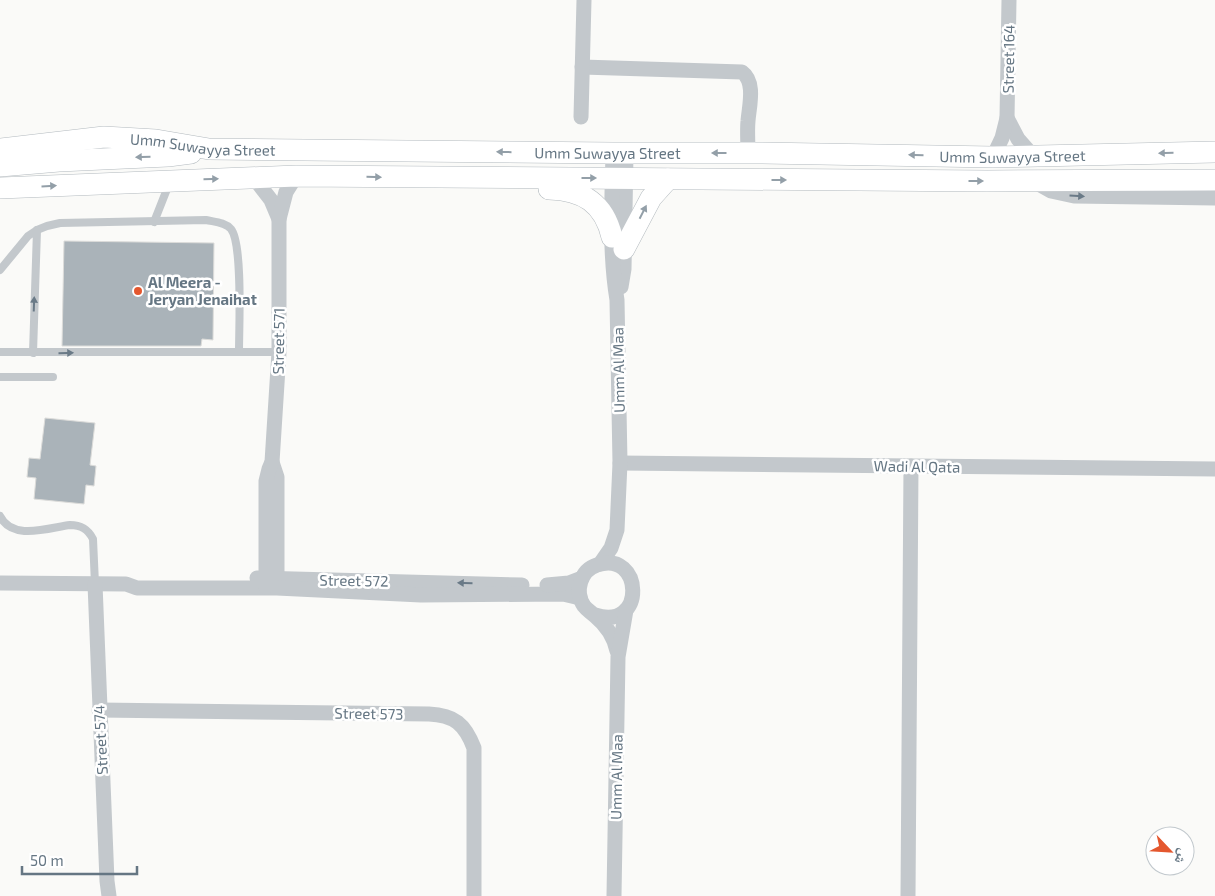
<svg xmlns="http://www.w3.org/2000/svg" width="1215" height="896" font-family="'Exo 2','Noto Naskh Arabic',sans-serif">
<rect width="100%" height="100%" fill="#fafaf8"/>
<!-- building -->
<g fill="#aab3b9" stroke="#dcdcda">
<path d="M 64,241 L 214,243 L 213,340 L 202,339 L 201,346 L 62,346 Z"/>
<path d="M 45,418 L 95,423 L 90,465 L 96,466 L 94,486 L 86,485 L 84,504 L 34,499 L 36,478 L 27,477 L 29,458 L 40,459 Z"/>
</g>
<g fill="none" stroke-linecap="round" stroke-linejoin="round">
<defs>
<g id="secondary">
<path id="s1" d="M 0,149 L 104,137 L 156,140 L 209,149 L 613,153 L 758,153 L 993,157 L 1215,152"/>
<path d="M 0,166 L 59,161 L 168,156 L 191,153"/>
<path d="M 0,188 L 296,176 L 987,181 L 1215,180"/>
<path d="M 549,189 C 583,190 604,203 612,237"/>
<path d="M 624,249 L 651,198 L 668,179"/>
</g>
</defs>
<!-- secondary casing -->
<use href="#secondary" stroke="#b3babf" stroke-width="22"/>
<!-- lane -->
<g stroke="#c3c8cc" stroke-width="8">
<path d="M 154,222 L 169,184"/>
<path d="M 0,270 L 28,236 L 37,230 L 47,226 L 60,223 L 206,220 C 215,222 225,222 231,229 C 243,244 239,328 239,351"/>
<path d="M 0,352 L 279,352"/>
<path d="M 33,353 L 37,230"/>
<path d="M 0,377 L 53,377"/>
<path d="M 0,516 C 12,541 48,528 70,525 C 81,525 88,529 93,539 L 95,584"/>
</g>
<!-- street -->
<g stroke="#c3c8cc" stroke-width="15">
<path d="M 582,67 L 742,72 C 756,82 749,107 748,121 C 747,131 748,142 748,153"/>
<path d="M 581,117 L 584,0"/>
<path d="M 1007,118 L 1018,139 L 1033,156"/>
<path d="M 993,157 L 1002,138 L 1007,118 L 1009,0"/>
<path d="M 254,178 L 271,200 L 279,219"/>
<path d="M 1035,182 L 1051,191 L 1074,196 L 1215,198"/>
<path d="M 621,287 L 624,269 L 626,153"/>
<path d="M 272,462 L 277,477 L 277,587"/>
<path d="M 620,463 L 1215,469"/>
<path d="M 600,564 L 611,548 L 617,530 L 620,463 L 617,300 C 609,252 612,202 613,153"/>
<path d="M 257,578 L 522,585"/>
<path d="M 0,583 L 126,584 L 137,588 L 277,588 L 421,595 L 563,594 L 580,598"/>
<path d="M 95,584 L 107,881 L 109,896"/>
<path d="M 547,585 L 569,583 L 582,578"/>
<path d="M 266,587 L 266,481 L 269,469 L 272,462 L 279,352 L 279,219 L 286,192 L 296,176"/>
<path d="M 595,615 C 647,632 643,549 597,565 C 581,570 574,591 584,606 C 587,610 591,612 595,616 C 606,625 614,637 617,651"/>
<path d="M 99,710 L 429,714 C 454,715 465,724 474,748 L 474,896"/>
<path d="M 614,896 L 618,657 L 626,610"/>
<path d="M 908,896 L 911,466"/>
</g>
<!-- secondary -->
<use href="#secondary" stroke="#fff" stroke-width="21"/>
</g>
<!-- one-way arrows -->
<defs><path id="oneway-solid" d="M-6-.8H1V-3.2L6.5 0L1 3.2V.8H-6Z" transform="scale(1.25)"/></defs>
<g fill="#939fa8">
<use href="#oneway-solid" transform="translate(504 152) rotate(-179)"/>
<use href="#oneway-solid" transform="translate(719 153) rotate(180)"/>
<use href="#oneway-solid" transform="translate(1166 153) rotate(179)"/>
<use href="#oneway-solid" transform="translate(916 155) rotate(-179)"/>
<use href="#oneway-solid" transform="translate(143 157) rotate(178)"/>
<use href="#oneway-solid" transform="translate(374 177) rotate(1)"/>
<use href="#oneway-solid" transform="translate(589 178)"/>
<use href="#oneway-solid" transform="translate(211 179) rotate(-1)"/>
<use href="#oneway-solid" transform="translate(779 180)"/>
<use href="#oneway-solid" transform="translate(976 181)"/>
<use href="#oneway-solid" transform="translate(49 186) rotate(-3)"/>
<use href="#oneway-solid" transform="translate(643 212) rotate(-63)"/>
</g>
<g fill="#6a7a87">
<use href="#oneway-solid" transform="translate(1077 196) rotate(3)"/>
<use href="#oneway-solid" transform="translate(34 304) rotate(-88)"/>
<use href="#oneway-solid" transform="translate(66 353) rotate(-1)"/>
<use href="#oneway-solid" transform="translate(465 583) rotate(-178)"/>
</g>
<!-- markers -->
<circle fill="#e4572e" stroke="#fff" stroke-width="2" cx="138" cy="291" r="5"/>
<g text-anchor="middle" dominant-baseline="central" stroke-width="5" stroke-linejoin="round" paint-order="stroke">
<!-- street labels -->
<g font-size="15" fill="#657683" stroke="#fff">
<text transform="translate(1008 59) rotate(-89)">Street 164</text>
<text stroke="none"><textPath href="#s1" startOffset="204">Umm Suwayya Street</textPath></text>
<text stroke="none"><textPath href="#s1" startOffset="609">Umm Suwayya Street</textPath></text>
<text stroke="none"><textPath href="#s1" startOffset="1014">Umm Suwayya Street</textPath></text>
<text transform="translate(278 341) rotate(-89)">Street 571</text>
<text transform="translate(618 370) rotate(-91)">Umm Al Maa</text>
<text transform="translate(917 466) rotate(1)">Wadi Al Qata</text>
<text transform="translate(354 580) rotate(1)">Street 572</text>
<text transform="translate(369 713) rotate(1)">Street 573</text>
<text transform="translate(100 740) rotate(-93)">Street 574</text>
<text transform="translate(616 777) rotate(-89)">Umm Al Maa</text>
</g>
<!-- poi labels -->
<g font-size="15" font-weight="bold" fill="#657683" stroke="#fff" text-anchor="start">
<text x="148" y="282">Al Meera -<tspan x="148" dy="17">Jeryan Jenaihat</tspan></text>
</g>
</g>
<!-- north arrow -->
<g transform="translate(1170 851) rotate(115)"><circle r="24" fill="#ffffff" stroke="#c1c8cd"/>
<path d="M0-4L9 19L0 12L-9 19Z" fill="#e4572e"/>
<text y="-8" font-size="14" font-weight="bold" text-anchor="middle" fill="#657683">ش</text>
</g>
<!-- scale -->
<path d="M22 866v8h115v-8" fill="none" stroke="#657683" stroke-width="2.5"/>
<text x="30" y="866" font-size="15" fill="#657683" stroke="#ffffff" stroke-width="4" paint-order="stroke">50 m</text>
</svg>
